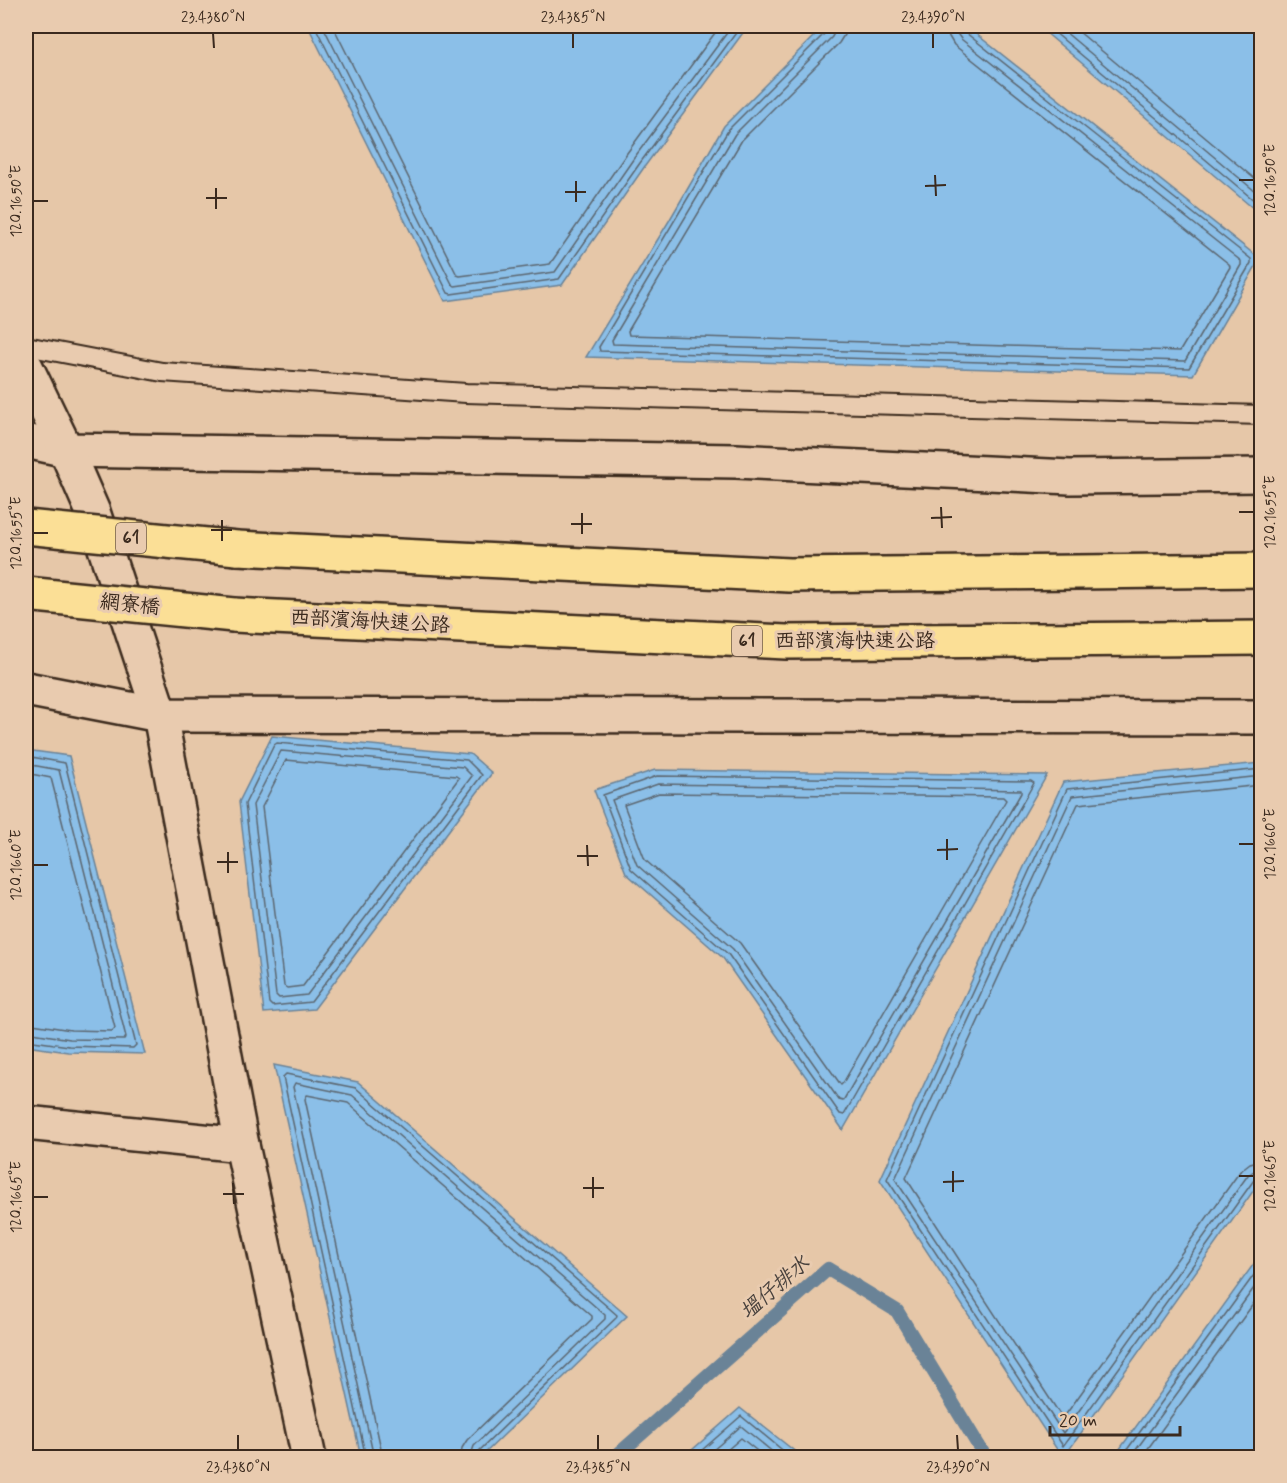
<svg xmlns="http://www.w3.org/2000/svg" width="1287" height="1483" font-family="Mynerve,'LXGW WenKai TC',sans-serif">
<rect width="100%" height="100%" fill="#e6c7a8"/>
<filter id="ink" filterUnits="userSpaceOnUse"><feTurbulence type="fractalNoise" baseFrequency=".0167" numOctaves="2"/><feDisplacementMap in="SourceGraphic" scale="12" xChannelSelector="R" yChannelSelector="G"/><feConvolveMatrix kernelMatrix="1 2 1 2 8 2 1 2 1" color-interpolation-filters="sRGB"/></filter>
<g filter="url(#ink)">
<!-- water -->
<g fill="#8bbfe8" stroke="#6b8397" stroke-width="1.5">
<path d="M 308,26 L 748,26 L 645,166 L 562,285 L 445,301 Z"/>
<path d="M 824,26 L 966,26 L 1260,259 L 1193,375 L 586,357 L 669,221 L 724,126 Z"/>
<path d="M 1038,26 L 1261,26 L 1261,215 Z"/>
<path d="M 272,736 L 470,754 L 492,773 L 314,1009 L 264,1013 L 239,802 Z"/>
<path d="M 26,750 L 69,756 L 145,1054 L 68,1052 L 26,1046 Z"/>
<path d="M 1261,763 L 1261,1180 L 1064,1457 L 1062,1457 L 880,1180 L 1063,782 Z"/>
<path d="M 655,770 L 1047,775 L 843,1130 L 723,958 L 626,873 L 594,790 Z"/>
<path d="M 274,1065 L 358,1082 L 627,1316 L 481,1457 L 361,1457 Z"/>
<path d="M 1261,1254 L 1261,1457 L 1114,1457 Z"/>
<path d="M 740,1408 L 802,1457 L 684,1457 Z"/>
</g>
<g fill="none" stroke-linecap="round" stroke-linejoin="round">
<!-- shore -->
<g stroke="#5b666f" stroke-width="1.5">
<path d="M 315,26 L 448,293 L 451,294 L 559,279 L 640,163 L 741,26"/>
<path d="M 323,26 L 452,284 L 455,286 L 555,272 L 634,158 L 732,26"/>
<path d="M 333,26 L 457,275 L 460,276 L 550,264 L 627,153 L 720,26"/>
<path d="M 828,26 L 826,32 L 729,129 L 599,347 L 600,351 L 1189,368 L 1251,263 L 1251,259 L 966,33 L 963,26"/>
<path d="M 836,26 L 832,37 L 735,134 L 612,340 L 613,344 L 1185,361 L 1241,265 L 1241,261 L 961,39 L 956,32 L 955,26"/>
<path d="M 845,26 L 844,35 L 839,43 L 742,140 L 628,331 L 629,335 L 1180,351 L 1230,267 L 1229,264 L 954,45 L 948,35 L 946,26"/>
<path d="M 1047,26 L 1262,207"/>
<path d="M 1058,26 L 1262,197"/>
<path d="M 1072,26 L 1262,185"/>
<path d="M 277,743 L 467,760 L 482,775 L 311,1002 L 272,1006 L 269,1003 L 245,804 L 274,745 Z"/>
<path d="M 281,751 L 463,767 L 472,776 L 307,995 L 279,998 L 276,995 L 253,805 Z"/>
<path d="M 26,756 L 65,763 L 136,1045 L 133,1048 L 69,1046 L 26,1040"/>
<path d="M 286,760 L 456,776 L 459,778 L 303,986 L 287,988 L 284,986 L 262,807 Z"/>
<path d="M 26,764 L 59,770 L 126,1037 L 124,1040 L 70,1039 L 26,1032"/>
<path d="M 1262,769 L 1067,789 L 887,1179 L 1063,1446 L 1254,1180 L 1262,1177"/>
<path d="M 26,773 L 51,778 L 115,1028 L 112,1031 L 71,1030 L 26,1023"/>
<path d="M 657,776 L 1031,781 L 1034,783 L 844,1115 L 840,1114 L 728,954 L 631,869 L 603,795 Z"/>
<path d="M 1262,776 L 1072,796 L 895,1179 L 1063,1433 L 1248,1175 L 1254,1171 L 1262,1170"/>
<path d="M 658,784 L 1021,790 L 1021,793 L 843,1101 L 839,1100 L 733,949 L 637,865 L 612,800 Z"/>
<path d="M 1262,785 L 1078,804 L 906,1178 L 1061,1416 L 1064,1417 L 1241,1170 L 1250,1163 L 1262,1160"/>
<path d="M 659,793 L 1003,797 L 1006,800 L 843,1083 L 841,1085 L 740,943 L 645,860 L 624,805 Z"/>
<path d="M 366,1458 L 283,1077 L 286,1074 L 356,1088 L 617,1315 L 616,1318 L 479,1451 L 477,1458"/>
<path d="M 374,1458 L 293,1087 L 295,1083 L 352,1095 L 605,1315 L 605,1319 L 474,1446 L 470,1458"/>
<path d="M 383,1458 L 305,1099 L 307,1095 L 348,1103 L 592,1316 L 592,1319 L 467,1440 L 462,1448 L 461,1458"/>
<path d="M 693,1458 L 741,1416 L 792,1458"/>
<path d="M 704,1458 L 741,1426 L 780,1458"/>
<path d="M 718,1458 L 741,1438 L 766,1458"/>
<path d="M 1121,1458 L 1262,1264"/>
<path d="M 1130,1458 L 1262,1277"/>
<path d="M 1141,1458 L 1262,1292"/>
</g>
<!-- stream -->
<path stroke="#6b8397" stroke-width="14" d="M 614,1458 L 828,1269 L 897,1311 L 986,1458"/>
<defs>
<path id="service" d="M 26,346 L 162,372 L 466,393 L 1262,415"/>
<path id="minor" d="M 26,1123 L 242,1145"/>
<g id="tertiary">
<path d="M 26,441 L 66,450 L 736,461 L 1070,477 L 1262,475"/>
<path d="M 26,689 L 160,715 L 1262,717"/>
</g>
<path id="secondary" d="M 26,367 L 66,450 L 93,512 L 160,715 L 242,1145 L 309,1458"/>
<g id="trunk">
<path d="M 237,548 L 789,575 L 1262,570"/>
<path d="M 234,615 L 786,642 L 1262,638"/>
</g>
</defs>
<!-- service casing -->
<use href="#service" stroke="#3b2a1e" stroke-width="22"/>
<!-- minor casing -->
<use href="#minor" stroke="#3b2a1e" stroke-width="38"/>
<!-- tertiary casing -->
<use href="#tertiary" stroke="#3b2a1e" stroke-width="38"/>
<!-- secondary casing -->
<use href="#secondary" stroke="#3b2a1e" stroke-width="38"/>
<!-- trunk casing -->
<use href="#trunk" stroke="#3b2a1e" stroke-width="38"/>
<!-- service -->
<use href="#service" stroke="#e9cbaf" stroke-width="18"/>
<!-- minor -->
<use href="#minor" stroke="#e9cbaf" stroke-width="33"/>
<!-- tertiary -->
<use href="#tertiary" stroke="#e9cbaf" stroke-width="33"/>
<!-- secondary -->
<use href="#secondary" stroke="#e9cbaf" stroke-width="33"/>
<!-- trunk -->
<use href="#trunk" stroke="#fbdf96" stroke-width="33"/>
<defs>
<g id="trunk-bridge">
<path d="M 26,527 L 237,548"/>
<path d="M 26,594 L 234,615"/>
</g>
</defs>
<!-- trunk-bridge casing -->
<use href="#trunk-bridge" stroke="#3b2a1e" stroke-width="38" stroke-linecap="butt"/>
<!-- trunk-bridge -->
<use href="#trunk-bridge" stroke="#fbdf96" stroke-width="33"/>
</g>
</g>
<!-- ticks -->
<path fill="none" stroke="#3b2a1e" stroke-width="2" d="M 213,33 L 214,48M 573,33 L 573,48M 933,33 L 933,48M 935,175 L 936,196M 1239,180 L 1254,180M 576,181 L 576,202M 925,186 L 946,185M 216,188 L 216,209M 565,192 L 586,192M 206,198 L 227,198M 33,201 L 48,201M 941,507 L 942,528M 1239,512 L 1254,512M 582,513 L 582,534M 931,518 L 952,517M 222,520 L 222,541M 571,524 L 592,524M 211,530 L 232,530M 33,533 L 48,533M 947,839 L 947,860M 1239,844 L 1254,844M 587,845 L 588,866M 937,850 L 958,849M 228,852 L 228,873M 577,856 L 598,856M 217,862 L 238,862M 33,865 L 48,865M 953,1171 L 953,1192M 1239,1176 L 1254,1176M 593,1177 L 593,1198M 943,1182 L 964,1181M 233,1183 L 234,1204M 583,1188 L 604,1188M 223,1194 L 244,1194M 33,1197 L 48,1197M 238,1435 L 238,1450M 598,1435 L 598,1450M 957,1435 L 958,1450"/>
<g text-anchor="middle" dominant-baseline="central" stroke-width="6" stroke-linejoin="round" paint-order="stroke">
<!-- shield labels -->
<g fill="#e9cbaf" stroke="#6f5a4a" stroke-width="1.5">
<rect x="116" y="523" width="30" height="30" rx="4.5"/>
<rect x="732" y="626" width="30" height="30" rx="4.5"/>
</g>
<g font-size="18" font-weight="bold" fill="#3b2a1e">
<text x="131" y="538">61</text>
<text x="747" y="641">61</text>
</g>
<!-- street labels -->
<g font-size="20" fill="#3b2a1e" stroke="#e9cbaf">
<text transform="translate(130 605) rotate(6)">網寮橋</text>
<text transform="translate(370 622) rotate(3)">西部濱海快速公路</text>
<text x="855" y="641">西部濱海快速公路</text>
</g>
<!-- water labels -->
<g font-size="21" font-style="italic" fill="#47403c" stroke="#e9cbaf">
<text transform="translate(775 1288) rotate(-41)">塭仔排水</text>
</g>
</g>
<!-- margin -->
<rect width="1287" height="1483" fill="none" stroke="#e9cbaf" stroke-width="66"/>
<!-- scale -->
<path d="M1050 1426v9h130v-9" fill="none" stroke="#3b2a1e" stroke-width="3"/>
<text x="1059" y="1426" font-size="18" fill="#3b2a1e" stroke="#e9cbaf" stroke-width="4.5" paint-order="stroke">20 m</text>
<rect x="33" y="33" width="1221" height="1417" fill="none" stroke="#3b2a1e" stroke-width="2"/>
<g font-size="15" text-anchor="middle" fill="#3b2a1e">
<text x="213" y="22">23.4380°N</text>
<text x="573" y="22">23.4385°N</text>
<text x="933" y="22">23.4390°N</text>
<text transform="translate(1270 180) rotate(-90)" y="5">120.1650°E</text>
<text transform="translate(16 201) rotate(-90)" y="5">120.1650°E</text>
<text transform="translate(1270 512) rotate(-90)" y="5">120.1655°E</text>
<text transform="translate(16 533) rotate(-90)" y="5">120.1655°E</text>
<text transform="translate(1270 844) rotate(-90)" y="5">120.1660°E</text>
<text transform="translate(16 865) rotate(-90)" y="5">120.1660°E</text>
<text transform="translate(1270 1176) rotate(-90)" y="5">120.1665°E</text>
<text transform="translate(16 1197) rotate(-90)" y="5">120.1665°E</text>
<text x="238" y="1472">23.4380°N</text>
<text x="598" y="1472">23.4385°N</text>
<text x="958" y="1472">23.4390°N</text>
</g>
</svg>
